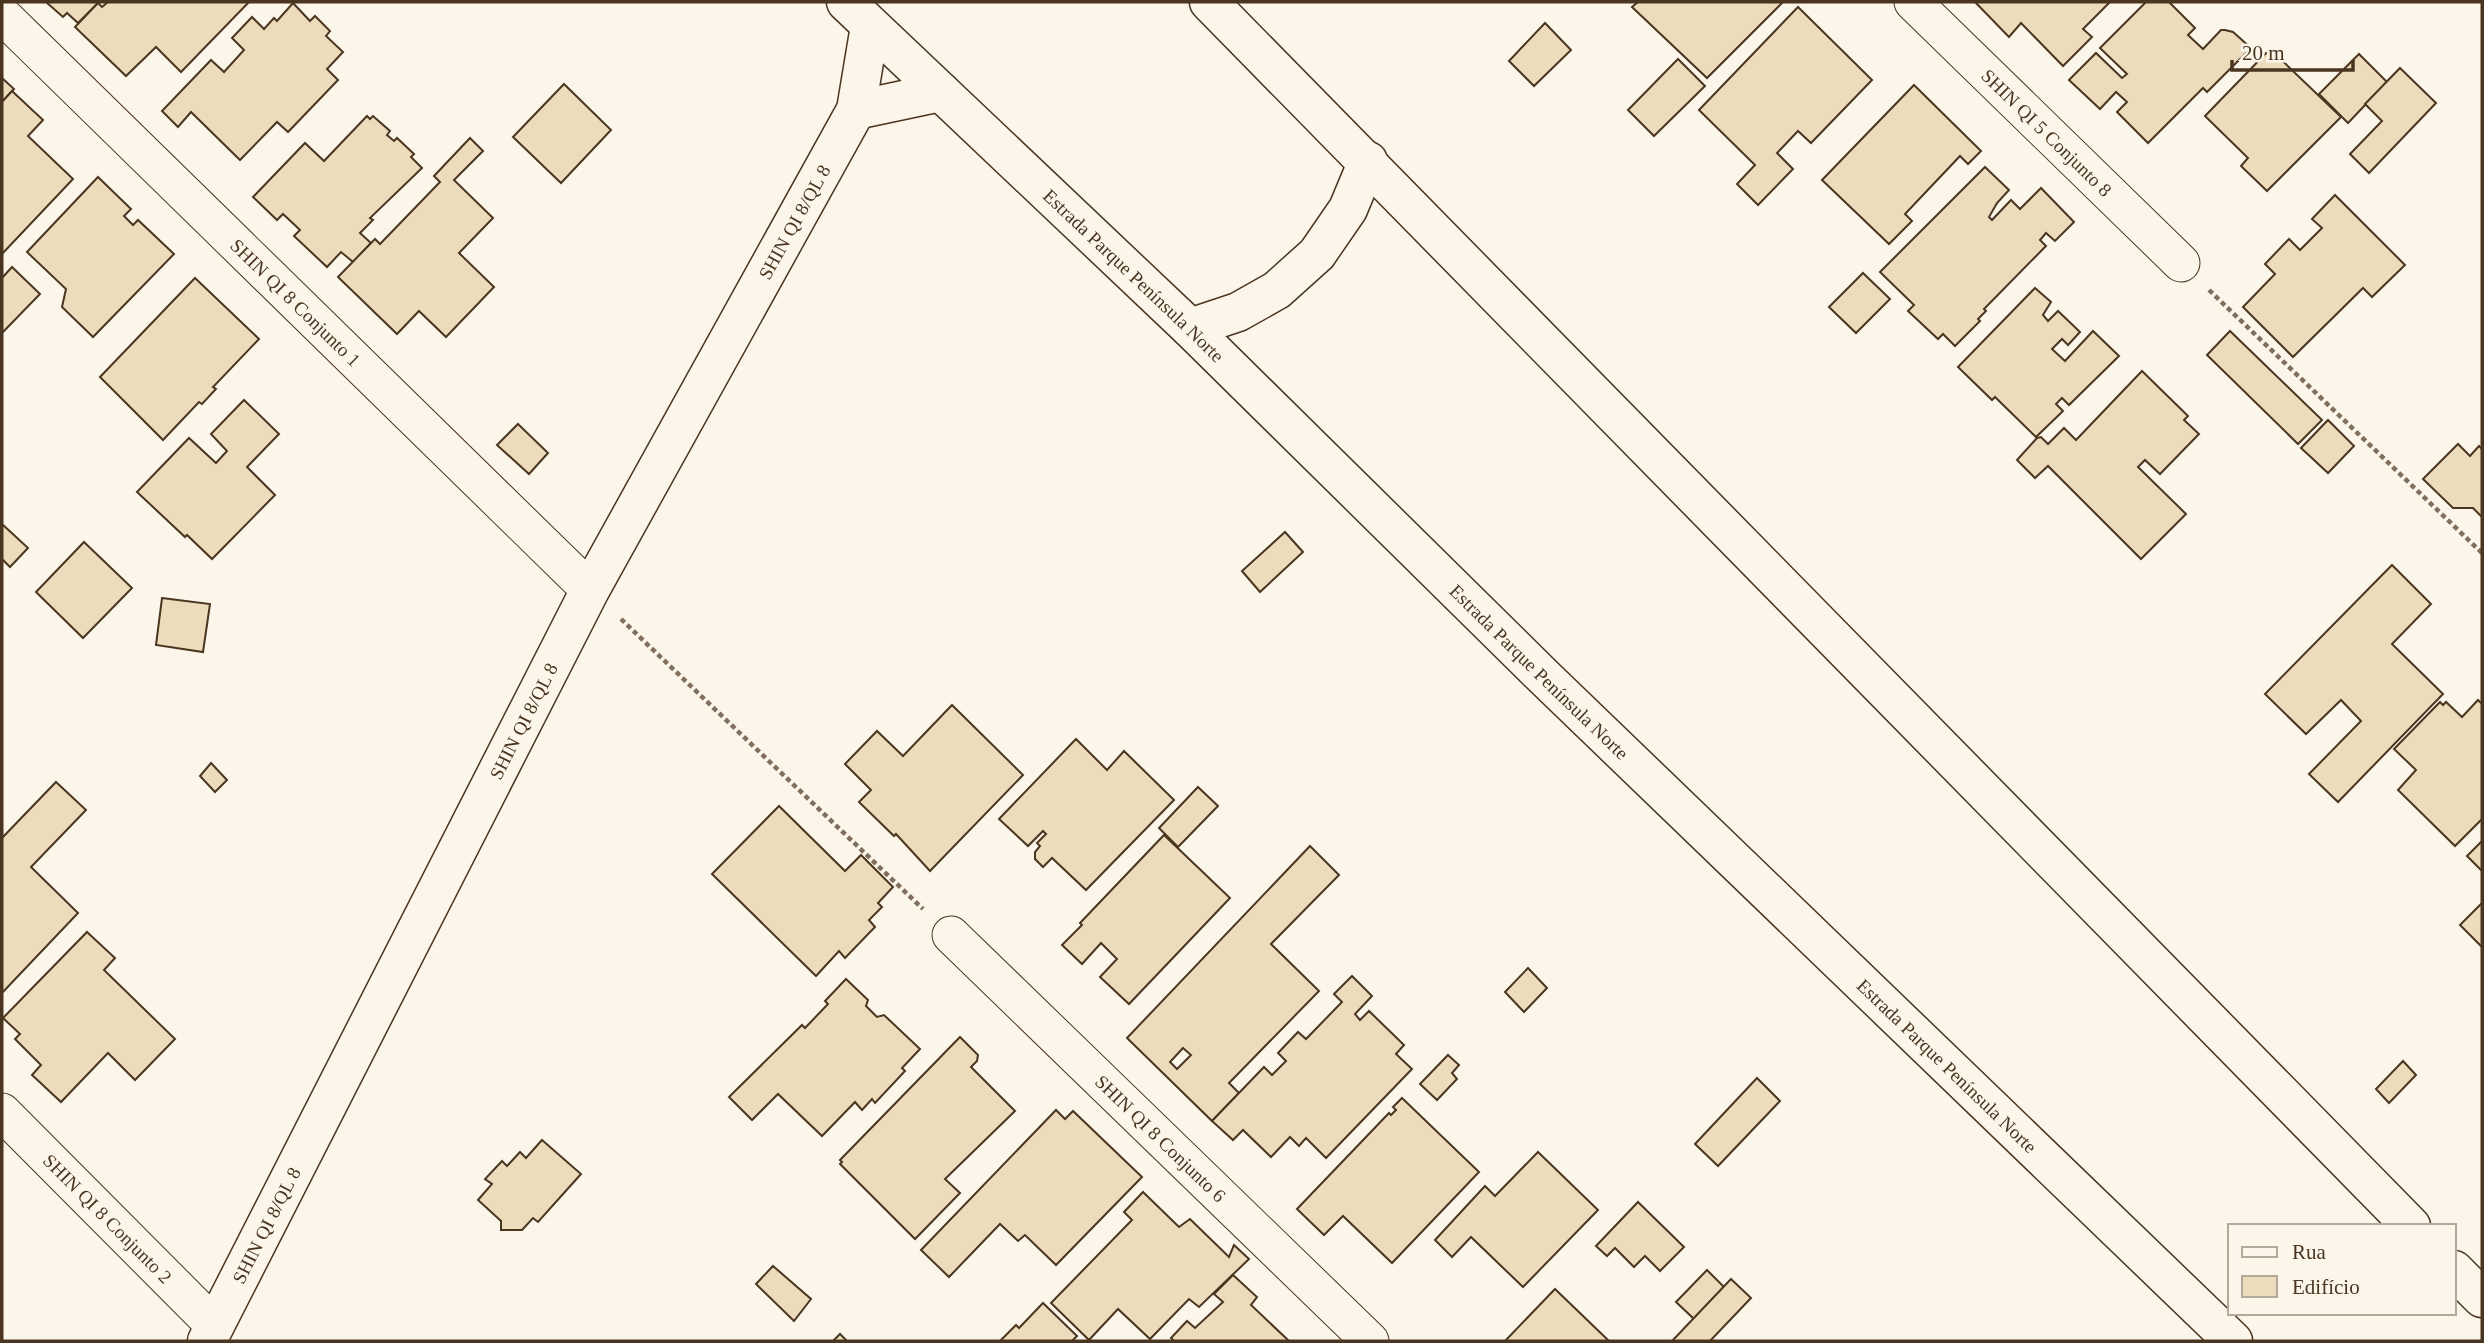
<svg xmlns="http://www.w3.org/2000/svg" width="2484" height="1343" font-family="Georgia,serif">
<rect width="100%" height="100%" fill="#fbf6e9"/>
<!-- building -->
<g fill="#ecdcbc" stroke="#4a3520" stroke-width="2" fill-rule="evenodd">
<path d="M 46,2 L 99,2 L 78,23 L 67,13 L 63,17 Z"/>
<path d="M 108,2 L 249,2 L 181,72 L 156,47 L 126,76 L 75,27 L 98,3 L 102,7 Z"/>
<path d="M 1638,2 L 1783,2 L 1707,78 L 1632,7 Z"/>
<path d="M 1975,2 L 2110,2 L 2083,29 L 2092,37 L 2063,66 L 2021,23 L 2009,37 Z"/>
<path d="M 2146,2 L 2169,2 L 2195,28 L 2188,35 L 2203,49 L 2221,30 L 2225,30 L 2233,32 L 2251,48 L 2207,92 L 2203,88 L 2148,143 L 2117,112 L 2127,102 L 2116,92 L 2100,109 L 2069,80 L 2096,53 L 2122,78 L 2127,74 L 2100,48 Z"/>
<path d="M 293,3 L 310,21 L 315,16 L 330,31 L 326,36 L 343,52 L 327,69 L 338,80 L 288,132 L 277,122 L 240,160 L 191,112 L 178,127 L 162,111 L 211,60 L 224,72 L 244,50 L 232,38 L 252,17 L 264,29 L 274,18 L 277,21 Z"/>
<path d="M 1798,7 L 1872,80 L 1811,143 L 1798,131 L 1777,153 L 1793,169 L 1758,205 L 1737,184 L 1755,165 L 1699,110 Z"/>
<path d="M 1545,23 L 1571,50 L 1534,86 L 1509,61 Z"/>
<path d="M 2270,49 L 2341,117 L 2267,191 L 2241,166 L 2248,158 L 2205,116 Z"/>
<path d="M 2359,54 L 2387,82 L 2348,123 L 2319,94 Z"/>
<path d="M 1678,59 L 1705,86 L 1654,136 L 1628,110 Z"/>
<path d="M 2400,68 L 2436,103 L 2369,173 L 2350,154 L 2382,121 L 2365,104 Z"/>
<path d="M 2,78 L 14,89 L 2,102 Z"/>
<path d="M 564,84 L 611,130 L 561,183 L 513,137 Z"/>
<path d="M 1914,85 L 1981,151 L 1968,164 L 1960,156 L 1905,214 L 1912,221 L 1889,244 L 1822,180 Z"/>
<path d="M 12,91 L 43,120 L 28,136 L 73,179 L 2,254 L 2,102 Z"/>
<path d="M 367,116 L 370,119 L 373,116 L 390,131 L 387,135 L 394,141 L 397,138 L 414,154 L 411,157 L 422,168 L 370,218 L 373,220 L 360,233 L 371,243 L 353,262 L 341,252 L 327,267 L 294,236 L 300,230 L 283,214 L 277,220 L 253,197 L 305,143 L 324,161 Z"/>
<path d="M 470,138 L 483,151 L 454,180 L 493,218 L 459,253 L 494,287 L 446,337 L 419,311 L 397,334 L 338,277 L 375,239 L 380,244 L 440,182 L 434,176 Z"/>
<path d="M 1985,167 L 2009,190 L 1997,203 L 1989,217 L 1992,220 L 2011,200 L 2020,209 L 2041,188 L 2074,222 L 2055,241 L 2046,233 L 2040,240 L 2046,246 L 1984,309 L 1986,311 L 1978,319 L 1980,321 L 1955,346 L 1943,334 L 1938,339 L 1908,311 L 1914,305 L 1880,272 Z"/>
<path d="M 98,177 L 131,209 L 124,216 L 133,225 L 138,220 L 174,254 L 93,337 L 62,307 L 66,289 L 27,252 Z"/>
<path d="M 2335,195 L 2405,265 L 2372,297 L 2363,288 L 2293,357 L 2243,307 L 2275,274 L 2265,264 L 2289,239 L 2300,250 L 2322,228 L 2312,219 Z"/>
<path d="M 12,267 L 40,294 L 2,333 L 2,278 Z"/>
<path d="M 1863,273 L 1890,299 L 1856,333 L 1829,307 Z"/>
<path d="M 195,278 L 259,339 L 213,387 L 216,389 L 202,404 L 199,402 L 163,440 L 100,377 Z"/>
<path d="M 2035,288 L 2051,302 L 2043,315 L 2048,321 L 2058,311 L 2080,332 L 2068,345 L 2062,339 L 2052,349 L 2065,361 L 2093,331 L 2119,356 L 2069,405 L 2062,398 L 2056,404 L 2063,411 L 2036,437 L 1995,397 L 1992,400 L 1958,367 Z"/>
<path d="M 2230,331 L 2322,420 L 2298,444 L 2207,355 Z"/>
<path d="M 2142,371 L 2188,416 L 2184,420 L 2199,434 L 2160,474 L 2145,460 L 2138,467 L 2186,514 L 2141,559 L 2048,466 L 2035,478 L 2017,460 L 2037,438 L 2041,437 L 2048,444 L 2064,428 L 2076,440 Z"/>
<path d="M 244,400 L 279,434 L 247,467 L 275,495 L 212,559 L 187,535 L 185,537 L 137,492 L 189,438 L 216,463 L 227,451 L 211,434 Z"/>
<path d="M 2328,420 L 2354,446 L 2328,473 L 2301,448 Z"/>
<path d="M 518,424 L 548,453 L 529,474 L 497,445 Z"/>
<path d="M 2458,444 L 2470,456 L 2479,446 L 2482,449 L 2482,517 L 2473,508 L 2453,508 L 2423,479 Z"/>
<path d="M 2,524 L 28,548 L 10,567 L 2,559 Z"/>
<path d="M 1285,532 L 1303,552 L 1260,592 L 1242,571 Z"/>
<path d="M 84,542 L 132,588 L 83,638 L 36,592 Z"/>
<path d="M 2392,565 L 2431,604 L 2392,644 L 2443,694 L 2338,802 L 2309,774 L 2361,721 L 2341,700 L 2306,734 L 2265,694 Z"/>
<path d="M 162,598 L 210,604 L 203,652 L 156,645 Z"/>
<path d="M 2478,700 L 2482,704 L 2482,819 L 2455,846 L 2398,790 L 2416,770 L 2394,749 L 2440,702 L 2443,705 L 2446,702 L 2462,717 Z"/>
<path d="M 952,705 L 1023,775 L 930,871 L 896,834 L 894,836 L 859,802 L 871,790 L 845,764 L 877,731 L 903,756 Z"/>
<path d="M 1076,739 L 1107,770 L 1124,751 L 1174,800 L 1086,890 L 1052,858 L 1043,867 L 1035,859 L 1035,852 L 1040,846 L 1037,843 L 1046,834 L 1043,831 L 1028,846 L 999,819 Z"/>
<path d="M 211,763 L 227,780 L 215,792 L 200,776 Z"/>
<path d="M 56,782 L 86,810 L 31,867 L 78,913 L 2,993 L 2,838 Z"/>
<path d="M 1198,787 L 1218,806 L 1178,847 L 1159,828 Z"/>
<path d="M 779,806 L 845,871 L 861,855 L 893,887 L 878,903 L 882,907 L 869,920 L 875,927 L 845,958 L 839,951 L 816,976 L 712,874 Z"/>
<path d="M 1164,835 L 1230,898 L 1129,1004 L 1100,977 L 1117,959 L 1101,943 L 1082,964 L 1062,945 L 1082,925 L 1080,923 Z"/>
<path d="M 2482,841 L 2482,871 L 2467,856 Z"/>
<path d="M 1310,846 L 1339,875 L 1271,944 L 1319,991 L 1229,1083 L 1239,1093 L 1212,1121 L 1127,1038 ZM 1183,1048 L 1191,1055 L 1177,1069 L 1170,1062 Z"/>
<path d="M 2482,903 L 2482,947 L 2460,925 Z"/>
<path d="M 87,932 L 115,958 L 104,970 L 175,1039 L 135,1080 L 108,1053 L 61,1102 L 32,1075 L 41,1065 L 15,1039 L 20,1034 L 3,1018 Z"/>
<path d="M 1528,968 L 1547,988 L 1524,1012 L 1505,992 Z"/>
<path d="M 1352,976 L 1372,996 L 1355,1014 L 1360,1020 L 1369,1011 L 1404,1045 L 1396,1054 L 1412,1069 L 1326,1158 L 1306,1138 L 1299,1146 L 1290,1137 L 1271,1157 L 1243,1130 L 1233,1140 L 1212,1121 L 1264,1067 L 1272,1075 L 1286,1061 L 1278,1053 L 1298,1032 L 1306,1039 L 1342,1002 L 1334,994 Z"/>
<path d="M 846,979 L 868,1000 L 866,1006 L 877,1017 L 884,1015 L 920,1049 L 902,1068 L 905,1071 L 875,1103 L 872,1099 L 862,1110 L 855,1102 L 822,1136 L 778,1094 L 752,1120 L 729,1097 L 802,1025 L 805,1028 L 828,1004 L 825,1001 Z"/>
<path d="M 960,1037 L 978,1055 L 977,1061 L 971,1067 L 1015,1111 L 945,1179 L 960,1193 L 915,1239 L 840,1164 L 842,1162 L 840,1160 Z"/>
<path d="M 1448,1055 L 1459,1065 L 1452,1073 L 1457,1079 L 1437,1100 L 1420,1084 Z"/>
<path d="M 2403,1061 L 2416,1075 L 2389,1103 L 2376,1089 Z"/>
<path d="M 1757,1078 L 1780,1101 L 1718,1166 L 1695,1144 Z"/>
<path d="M 1402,1098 L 1479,1172 L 1392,1263 L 1343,1216 L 1324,1235 L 1297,1209 L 1389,1113 L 1391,1115 L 1396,1110 L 1393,1107 Z"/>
<path d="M 1056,1110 L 1065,1119 L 1073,1111 L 1142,1177 L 1056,1265 L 1025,1235 L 1018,1241 L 1000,1224 L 949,1277 L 921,1250 Z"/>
<path d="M 542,1140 L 581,1174 L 538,1222 L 533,1218 L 522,1230 L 501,1230 L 501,1221 L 478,1200 L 492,1184 L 485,1179 L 502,1161 L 507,1166 L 520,1152 L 526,1158 Z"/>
<path d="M 1538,1152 L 1598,1210 L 1523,1287 L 1471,1237 L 1452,1257 L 1435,1240 L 1485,1186 L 1495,1196 Z"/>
<path d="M 1143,1192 L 1179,1227 L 1190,1219 L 1229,1257 L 1234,1245 L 1249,1259 L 1199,1307 L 1189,1299 L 1150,1339 L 1118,1309 L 1089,1340 L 1051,1303 L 1132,1220 L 1124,1212 Z"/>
<path d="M 1638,1202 L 1684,1247 L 1660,1271 L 1645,1256 L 1634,1267 L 1615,1248 L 1607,1256 L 1596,1246 Z"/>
<path d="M 773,1266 L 811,1299 L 794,1321 L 756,1284 Z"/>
<path d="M 1707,1270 L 1724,1287 L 1694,1319 L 1676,1302 Z"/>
<path d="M 1233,1275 L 1257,1297 L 1251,1305 L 1289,1341 L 1174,1341 L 1171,1338 L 1187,1321 L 1195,1328 L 1223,1302 L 1214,1294 Z"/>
<path d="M 1731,1279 L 1751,1298 L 1710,1341 L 1672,1341 Z"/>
<path d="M 1555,1289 L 1609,1341 L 1505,1341 Z"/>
<path d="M 1043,1303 L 1077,1336 L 1072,1341 L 1000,1341 L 1016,1325 L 1019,1328 Z"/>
<path d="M 840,1334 L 847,1341 L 833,1341 Z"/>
</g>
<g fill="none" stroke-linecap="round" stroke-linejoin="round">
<defs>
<g id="street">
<path id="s1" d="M 1913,2 L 2181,263"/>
<path id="s2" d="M 2,15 L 590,590"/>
<path id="s3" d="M 951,935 L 1370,1341"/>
<path id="s4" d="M 2,1112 L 215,1326"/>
</g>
<g id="secondary">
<path id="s5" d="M 846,2 L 1190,328 L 1544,677 L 2233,1341"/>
<path d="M 1209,2 L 2411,1226"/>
<path d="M 856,110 L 941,92"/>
<path d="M 1190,328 L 1238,312 L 1277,290 L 1317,254 L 1348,209 L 1368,161"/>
<path d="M 2454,1270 L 2482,1298"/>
<path id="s6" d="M 207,1341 L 590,590 L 856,110 L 870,26"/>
</g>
</defs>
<!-- street casing -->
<use href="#street" stroke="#4a3520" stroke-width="39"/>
<!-- secondary casing -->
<use href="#secondary" stroke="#4a3520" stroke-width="41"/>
<!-- path -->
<g stroke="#7f6f5c" stroke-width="4.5" stroke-dasharray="5 3.5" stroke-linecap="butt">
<path d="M 2209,290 L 2482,553"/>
<path d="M 621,619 L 923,909"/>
</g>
<!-- street -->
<use href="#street" stroke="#fbf6e9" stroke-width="37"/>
<!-- secondary -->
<use href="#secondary" stroke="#fbf6e9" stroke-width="38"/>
</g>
<g text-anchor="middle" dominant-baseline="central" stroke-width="5" stroke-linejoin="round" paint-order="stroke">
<!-- street labels -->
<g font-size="19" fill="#4a3520" stroke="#fbf6e9">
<text stroke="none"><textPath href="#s1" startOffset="187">SHIN QI 5 Conjunto 8</textPath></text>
<text stroke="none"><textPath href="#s6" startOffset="1264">SHIN QI 8/QL 8</textPath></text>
<text stroke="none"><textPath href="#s5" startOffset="397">Estrada Parque Península Norte</textPath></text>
<text stroke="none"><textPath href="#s2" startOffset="411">SHIN QI 8 Conjunto 1</textPath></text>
<text stroke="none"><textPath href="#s5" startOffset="964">Estrada Parque Península Norte</textPath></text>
<text stroke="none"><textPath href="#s6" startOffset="696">SHIN QI 8/QL 8</textPath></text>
<text stroke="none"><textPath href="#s5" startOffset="1531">Estrada Parque Península Norte</textPath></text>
<text stroke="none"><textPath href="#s3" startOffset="292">SHIN QI 8 Conjunto 6</textPath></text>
<text stroke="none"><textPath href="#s4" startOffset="150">SHIN QI 8 Conjunto 2</textPath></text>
<text stroke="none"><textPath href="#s6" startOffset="130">SHIN QI 8/QL 8</textPath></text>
</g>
</g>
<!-- border -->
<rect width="2484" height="1343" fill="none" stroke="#4a3520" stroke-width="7"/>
<!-- legend -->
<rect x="2228" y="1224" width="228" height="91" fill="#fbf6e9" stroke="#b4a999" stroke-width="2"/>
<rect x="2242" y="1247" width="35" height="10" fill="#fbf6e9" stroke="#b4a999" stroke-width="2"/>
<text x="2292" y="1259" font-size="21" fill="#4a3520">Rua</text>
<rect x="2242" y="1276" width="35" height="21" fill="#ecdcbc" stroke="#b4a999" stroke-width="2"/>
<text x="2292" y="1294" font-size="21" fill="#4a3520">Edifício</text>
<!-- scale -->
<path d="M2232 60v10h121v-10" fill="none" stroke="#4a3520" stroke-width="3.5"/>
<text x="2242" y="60" font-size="21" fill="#4a3520" stroke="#fbf6e9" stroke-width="5" paint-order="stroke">20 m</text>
</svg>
